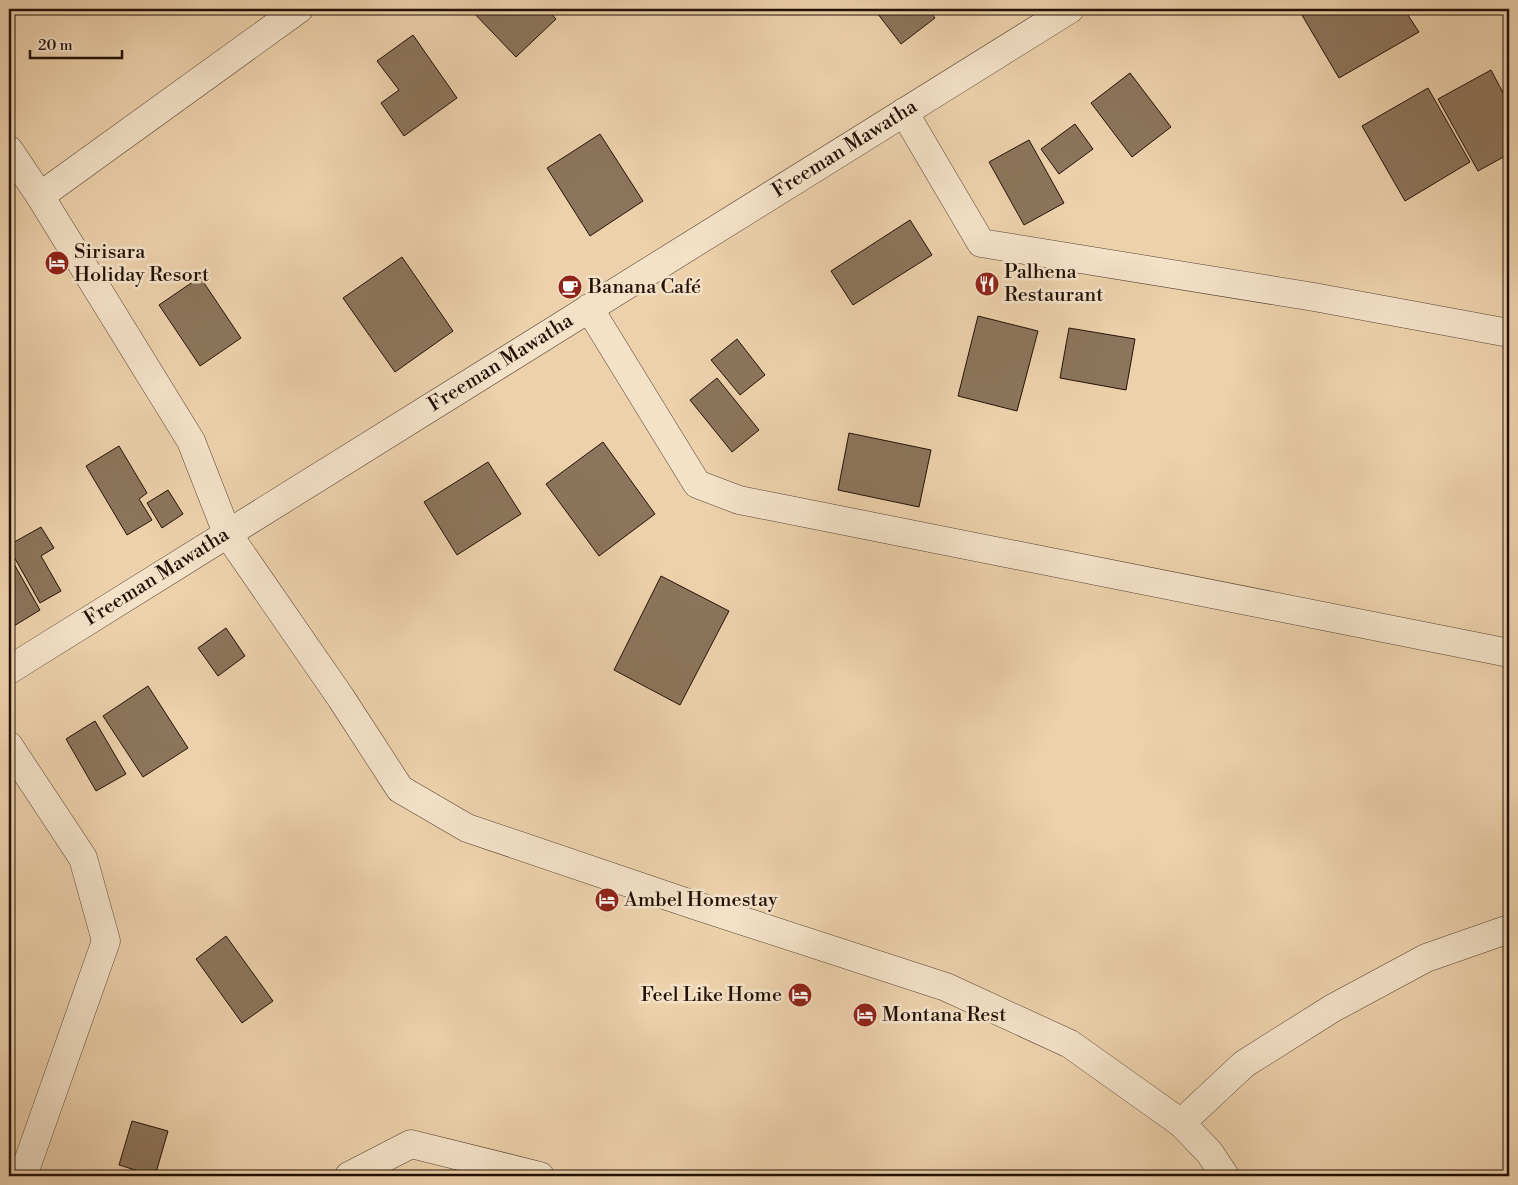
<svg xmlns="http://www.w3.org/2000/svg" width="1518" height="1185" font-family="'Libre Bodoni',serif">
<rect width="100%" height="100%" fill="#ecd1ab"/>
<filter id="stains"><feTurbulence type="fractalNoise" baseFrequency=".004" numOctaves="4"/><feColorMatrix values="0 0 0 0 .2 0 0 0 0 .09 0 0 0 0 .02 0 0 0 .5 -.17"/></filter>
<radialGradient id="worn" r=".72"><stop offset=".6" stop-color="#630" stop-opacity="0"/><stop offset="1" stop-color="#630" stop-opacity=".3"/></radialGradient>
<!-- building -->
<g fill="#8c755c" stroke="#231107">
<path d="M 470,9 L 547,9 L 556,19 L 516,57 Z"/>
<path d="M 874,9 L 928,9 L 935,18 L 901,44 Z"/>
<path d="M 1302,9 L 1404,9 L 1419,32 L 1339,78 L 1299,10 Z"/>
<path d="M 413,35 L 457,98 L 404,136 L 381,103 L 399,90 L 377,61 Z"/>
<path d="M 1491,70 L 1509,104 L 1509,154 L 1478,171 L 1438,99 Z"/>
<path d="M 1130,73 L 1171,127 L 1132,157 L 1091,103 Z"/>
<path d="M 1428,88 L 1470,162 L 1405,201 L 1362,126 Z"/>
<path d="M 1075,124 L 1093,149 L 1059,174 L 1041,149 Z"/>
<path d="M 600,134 L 643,201 L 590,236 L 547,168 Z"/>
<path d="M 1029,140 L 1064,203 L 1024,225 L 989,162 Z"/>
<path d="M 910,220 L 932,255 L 853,305 L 831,271 Z"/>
<path d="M 402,257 L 453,331 L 395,372 L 343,298 Z"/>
<path d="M 200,277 L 241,338 L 200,366 L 159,305 Z"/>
<path d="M 978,316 L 1038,331 L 1017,411 L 958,396 Z"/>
<path d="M 1069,328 L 1135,339 L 1126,390 L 1060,378 Z"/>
<path d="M 737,339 L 765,375 L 740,395 L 711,360 Z"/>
<path d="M 717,378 L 759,430 L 732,452 L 690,400 Z"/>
<path d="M 849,433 L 931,450 L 919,507 L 838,490 Z"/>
<path d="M 603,442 L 655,514 L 599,556 L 546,484 Z"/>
<path d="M 119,446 L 147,493 L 139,499 L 152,520 L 127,535 L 86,466 Z"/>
<path d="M 488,462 L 521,514 L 457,555 L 424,502 Z"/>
<path d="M 168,490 L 183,514 L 162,528 L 147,503 Z"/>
<path d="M 41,527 L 54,548 L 41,556 L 61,591 L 40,603 L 9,548 L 9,545 Z"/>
<path d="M 9,555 L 40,610 L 9,629 Z"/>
<path d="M 661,576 L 729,611 L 680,705 L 614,670 Z"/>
<path d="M 226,628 L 245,656 L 218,676 L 198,648 Z"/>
<path d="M 148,686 L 188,748 L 143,777 L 103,716 Z"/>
<path d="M 95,721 L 126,774 L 96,791 L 66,739 Z"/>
<path d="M 226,936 L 273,1001 L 242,1023 L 196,959 Z"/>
<path d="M 132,1121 L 168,1131 L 155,1176 L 119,1165 Z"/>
</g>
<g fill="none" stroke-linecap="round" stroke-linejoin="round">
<defs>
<g id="minor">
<path d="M 904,112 L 981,243 L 1314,297 L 1509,333"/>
<path d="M 9,150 L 40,196 L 191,441 L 227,533 L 341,698 L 400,789 L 467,828 L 694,905 L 946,987 L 1070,1044 L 1181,1123 L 1209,1152 L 1225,1176"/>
<path d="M 40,196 L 299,9"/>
<path d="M 589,308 L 697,484 L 739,500 L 1509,653"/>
<path d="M 9,670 L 1070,9"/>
<path d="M 9,746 L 83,858 L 106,941 L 23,1176"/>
<path d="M 1181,1123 L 1244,1064 L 1333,1008 L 1426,958 L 1509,929"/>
<path d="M 349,1176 L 411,1144 L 540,1176"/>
</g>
</defs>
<!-- minor casing -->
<use href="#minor" stroke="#554130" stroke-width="29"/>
<!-- minor -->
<use href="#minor" stroke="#f3e1c8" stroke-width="28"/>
</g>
<!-- icons -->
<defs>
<symbol id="hotel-disc" viewBox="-11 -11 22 22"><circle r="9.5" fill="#8f2418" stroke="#f3e1c8"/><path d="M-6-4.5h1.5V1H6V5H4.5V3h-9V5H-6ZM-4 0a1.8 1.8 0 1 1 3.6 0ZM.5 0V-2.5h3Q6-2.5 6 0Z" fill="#fff"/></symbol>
<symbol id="restaurant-disc" viewBox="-11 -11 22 22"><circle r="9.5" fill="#8f2418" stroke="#f3e1c8"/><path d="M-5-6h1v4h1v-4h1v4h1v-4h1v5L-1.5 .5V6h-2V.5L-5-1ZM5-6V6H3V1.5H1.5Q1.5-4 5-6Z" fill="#fff"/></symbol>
<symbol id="cafe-disc" viewBox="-11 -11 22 22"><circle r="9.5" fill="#8f2418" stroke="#f3e1c8"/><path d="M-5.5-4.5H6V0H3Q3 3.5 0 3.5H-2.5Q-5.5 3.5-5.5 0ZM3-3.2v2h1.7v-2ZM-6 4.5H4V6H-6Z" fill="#fff"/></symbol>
</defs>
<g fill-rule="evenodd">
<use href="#hotel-disc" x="43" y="249" width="28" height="28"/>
<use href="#restaurant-disc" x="973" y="270" width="28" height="28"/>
<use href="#cafe-disc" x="556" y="273" width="28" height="28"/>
<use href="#hotel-disc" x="593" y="886" width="28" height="28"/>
<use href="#hotel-disc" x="786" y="981" width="28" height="28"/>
<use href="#hotel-disc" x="851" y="1001" width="28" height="28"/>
</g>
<g text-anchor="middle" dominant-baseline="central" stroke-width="5" stroke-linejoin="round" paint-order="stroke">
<!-- street labels -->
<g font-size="20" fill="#231107" stroke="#f3e1c8">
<text transform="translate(845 149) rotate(-32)">Freeman Mawatha</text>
<text transform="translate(501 363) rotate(-32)">Freeman Mawatha</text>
<text transform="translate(157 577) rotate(-32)">Freeman Mawatha</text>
</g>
<!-- poi labels -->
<g font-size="20" fill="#231107" stroke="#f3e1c8" text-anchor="start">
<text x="74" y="252">Sirisara<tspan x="74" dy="23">Holiday Resort</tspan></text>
<text x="1004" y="272">Palhena<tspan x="1004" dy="23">Restaurant</tspan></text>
<text x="588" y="287">Banana Café</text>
<text x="624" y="900">Ambel Homestay</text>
<text x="782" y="995" text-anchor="end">Feel Like Home</text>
<text x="882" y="1015">Montana Rest</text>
</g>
</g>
<!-- margin -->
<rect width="1518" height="1185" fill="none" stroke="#ecd1ab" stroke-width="30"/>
<rect x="10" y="10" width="1498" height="1165" fill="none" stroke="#231107" stroke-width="2.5"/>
<rect x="15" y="15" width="1488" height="1155" fill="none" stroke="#231107"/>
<!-- scale -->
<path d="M30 50v8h92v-8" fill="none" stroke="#231107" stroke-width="2.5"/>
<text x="38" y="50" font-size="15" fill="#231107" stroke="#f3e1c8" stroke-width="4" paint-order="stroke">20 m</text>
<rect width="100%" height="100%" filter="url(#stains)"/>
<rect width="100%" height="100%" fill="url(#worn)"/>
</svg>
